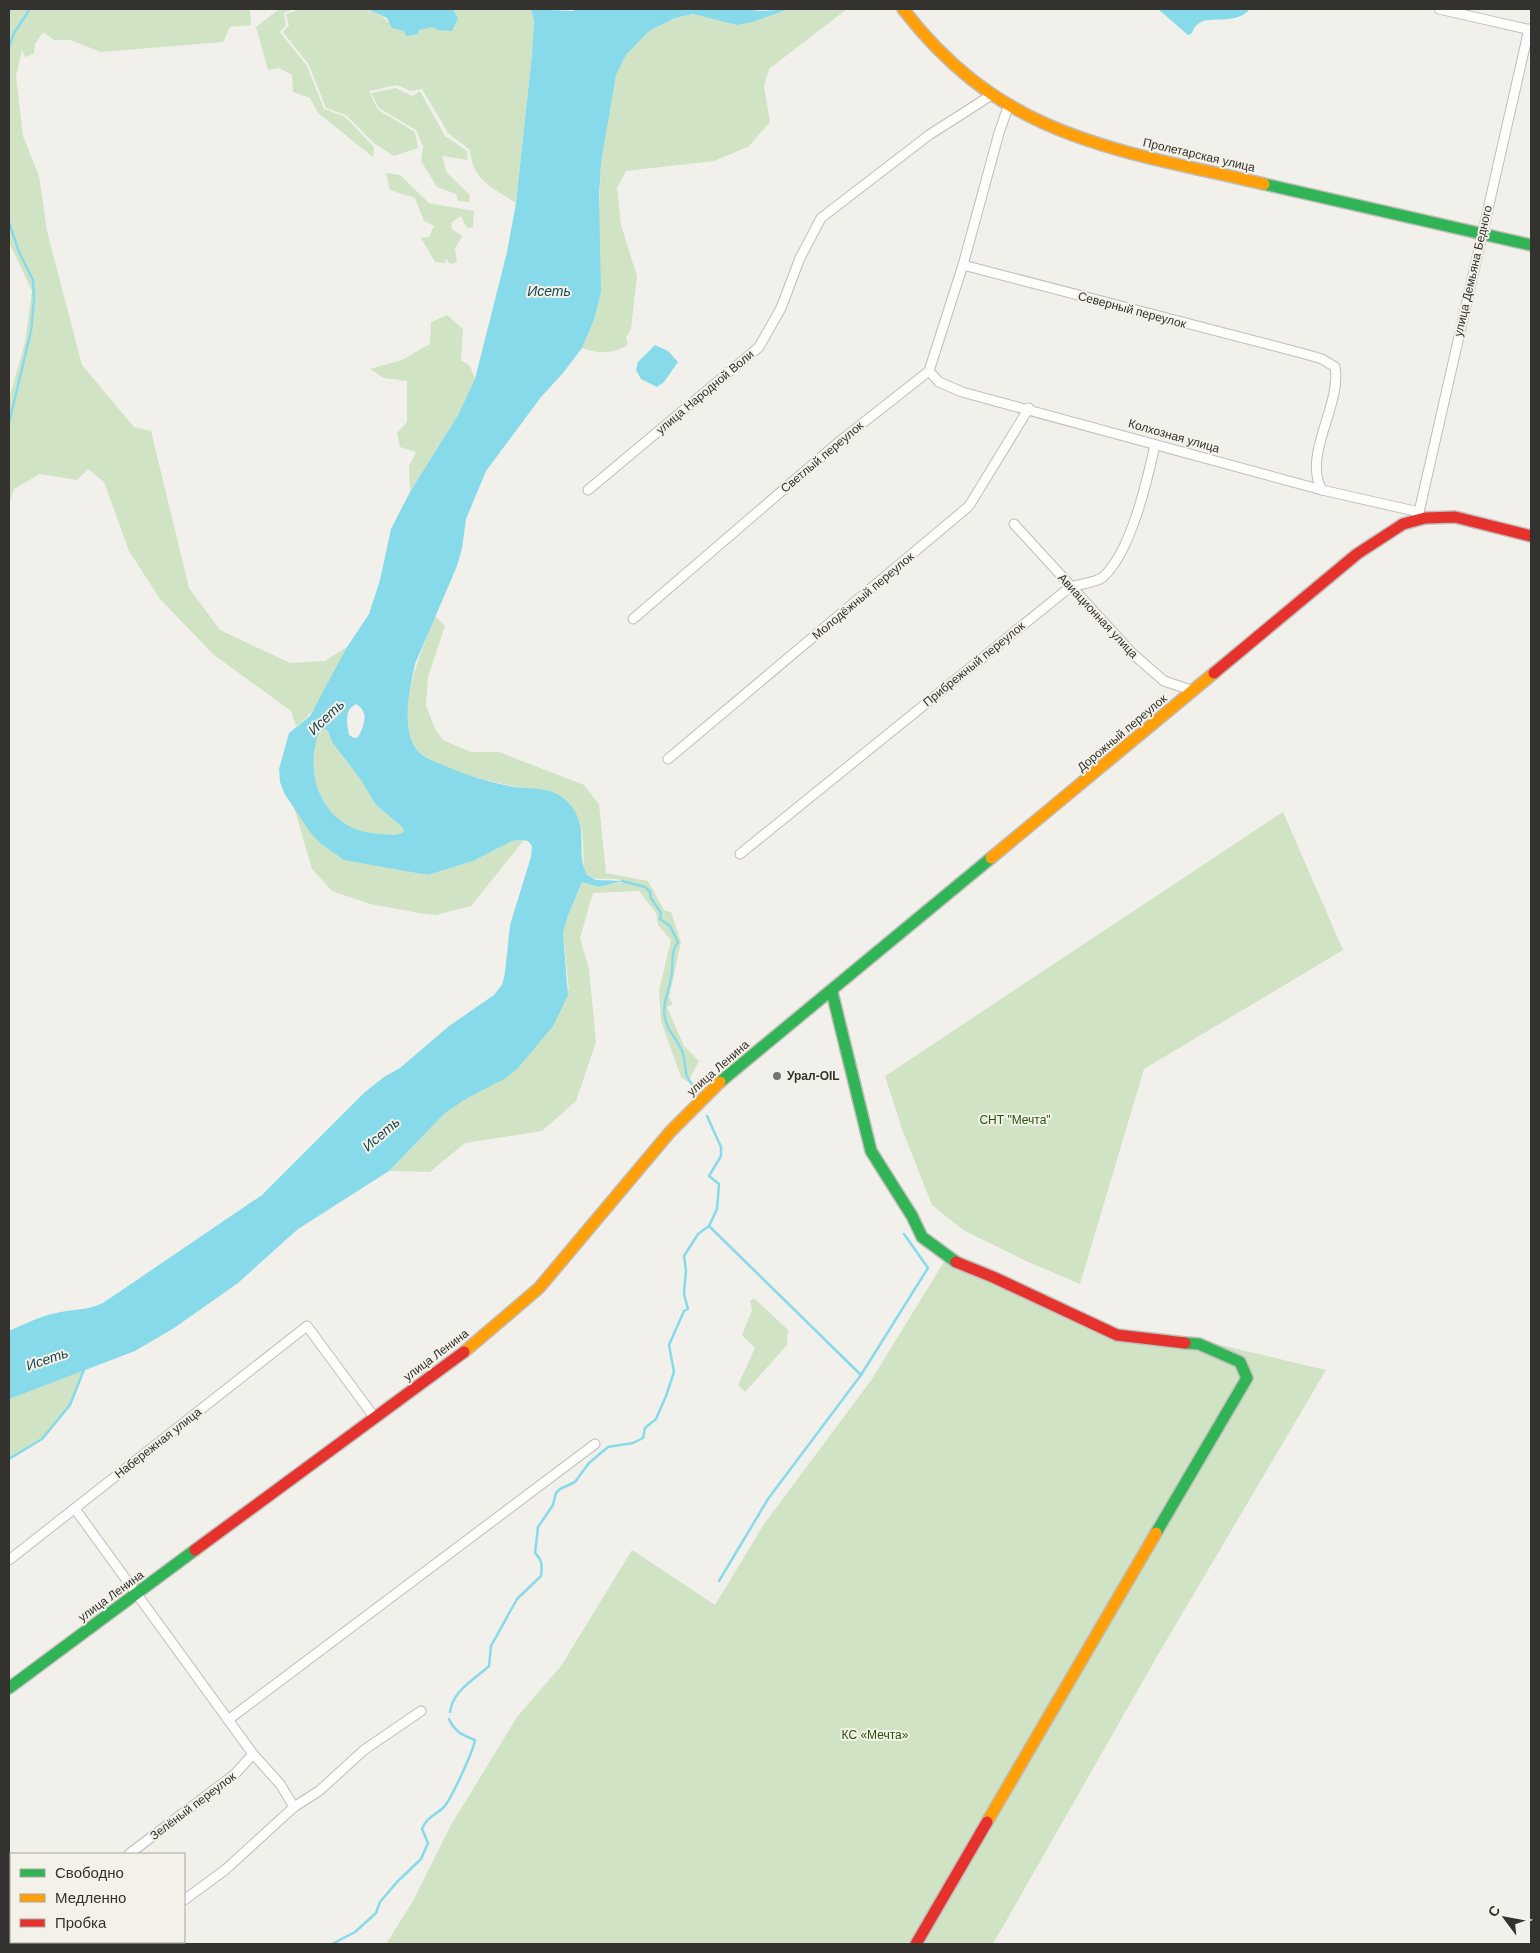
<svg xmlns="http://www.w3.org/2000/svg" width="1540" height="1953" font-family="Helvetica,sans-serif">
<rect width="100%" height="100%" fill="#f1f0eb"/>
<!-- green -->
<g fill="#d0e4c5">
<path d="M 9,9 L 250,9 L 251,25 L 230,27 L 223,42 L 101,52 L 70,40 L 54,40 L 43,32 L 35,44 L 34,54 L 25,57 L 22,50 L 16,76 L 23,136 L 39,176 L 47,231 L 82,365 L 134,427 L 151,431 L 189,588 L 220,630 L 290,663 L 325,661 L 347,647 C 335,670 318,714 296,726 L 291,711 L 214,655 L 160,599 L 129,551 L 104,482 L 88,469 L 77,480 L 40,474 L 14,489 L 9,505 L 9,399 L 25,342 L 32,291 L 9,242 Z"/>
<path d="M 279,9 L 294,9 L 284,13 L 286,25 L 280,32 L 307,66 L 324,109 L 345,117 L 374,147 L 373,157 L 318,113 L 310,98 L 293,92 L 292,75 L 279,68 L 268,70 L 256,27 Z"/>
<path d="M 300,9 C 328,9 376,0 392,27 L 419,30 L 458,18 L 453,9 L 531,9 L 534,21 L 532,54 L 516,203 C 493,188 472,180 470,150 L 448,133 L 422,89 L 411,91 L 397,85 L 369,91 L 378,110 L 415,132 L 418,148 L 394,156 L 375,144 L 346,115 L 326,108 L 309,65 L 283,32 L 289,25 L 286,14 Z"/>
<path d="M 789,9 L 847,9 L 769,69 L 764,86 L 770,122 L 748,147 L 714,161 L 626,171 L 617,188 L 621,225 L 637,276 L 631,329 L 626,338 L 628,345 C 612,354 598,354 582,348 L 594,320 L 601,163 L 609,107 L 616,75 L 626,55 L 649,31 L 675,18 L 693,14 L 737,25 Z"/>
<path d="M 396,88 L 412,96 L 420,91 L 445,136 L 467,151 L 468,160 L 442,156 L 447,173 L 470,195 L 469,202 L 458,201 L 456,194 L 437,187 L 421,161 L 423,146 L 416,130 L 379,108 L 371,93 Z"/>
<path d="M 386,173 L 400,175 L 429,203 L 474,211 L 473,227 L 467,228 L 461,216 L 452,222 L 451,228 L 462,236 L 455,249 L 457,262 L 450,264 L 446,258 L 445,263 L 435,262 L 421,238 L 429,237 L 434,226 L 424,221 L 415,198 L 390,190 Z"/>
<path d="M 447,315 L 463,329 L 461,360 L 470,366 L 475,379 L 458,415 L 410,492 L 409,466 L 416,452 L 400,447 L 397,433 L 407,422 L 407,381 L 384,378 L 370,369 L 402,360 L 430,344 L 431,322 Z"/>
<path d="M 435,616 L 445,626 L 428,677 L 426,705 L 435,729 L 443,740 L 471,752 L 499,752 L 584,785 L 599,804 L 606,873 L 648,881 L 664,910 L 671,912 L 681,942 L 669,998 L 673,1004 L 667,1007 L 684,1046 L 699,1061 L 688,1082 L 681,1077 L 661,1021 L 659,991 L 671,940 L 658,925 L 656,913 L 639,891 L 593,893 L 580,938 L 589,969 L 596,1042 L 576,1101 L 542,1131 L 465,1143 L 430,1172 L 389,1171 L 445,1113 L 469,1097 L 569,989 L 563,934 L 567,918 L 582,882 L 584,881 L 597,887 L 623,882 C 611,873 593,887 584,870 C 583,853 585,829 576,814 C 564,793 542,791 520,787 C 494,783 435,770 417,750 C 390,720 423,648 435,616 Z"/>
<path d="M 324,729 L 328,731 L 332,742 L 361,780 L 376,805 L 402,827 L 404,831 L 402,833 C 395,836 387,834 379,834 C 335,832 310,796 314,754 C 315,744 316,736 324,729 Z"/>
<path d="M 293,804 L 321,844 L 344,859 L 428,875 L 473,861 L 512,841 L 524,840 L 471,906 L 436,915 L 419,913 L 370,904 L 332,891 L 312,869 Z"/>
<path d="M 1283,812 L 1343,950 L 1144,1069 L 1080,1284 L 1026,1261 L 963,1230 L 932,1205 L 902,1129 L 885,1076 Z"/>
<path d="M 950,1252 L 1106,1327 L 1200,1340 L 1326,1370 L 1159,1653 L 993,1944 L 386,1944 L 413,1901 L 451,1825 L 517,1717 L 561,1666 L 632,1550 L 715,1605 L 764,1524 L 872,1379 Z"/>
<path d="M 755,1299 L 788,1330 L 787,1345 L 745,1392 L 738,1385 L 755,1348 L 742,1335 L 752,1310 L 750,1300 Z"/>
<path d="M 84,1370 L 70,1405 L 42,1439 L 9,1459 L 9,1399 Z"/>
</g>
<!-- water -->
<g fill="#86daea" fill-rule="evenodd">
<path d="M 367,9 L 453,9 L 458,18 L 452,31 L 438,30 L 433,27 L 419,30 L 418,34 L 406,36 L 404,31 L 392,28 L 387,18 Z"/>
<path d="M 531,9 L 572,11 L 577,9 L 752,9 C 757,13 780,9 789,9 L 752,22 L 737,25 L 693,14 L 675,18 L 649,31 L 626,55 L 616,75 L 601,163 L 599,197 L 601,292 L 594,320 L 582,348 L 563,373 L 541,397 L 486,471 L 466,519 L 462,548 L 457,566 L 415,664 C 410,688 400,729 417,750 C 424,759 439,763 450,768 C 471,777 493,783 515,787 C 531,789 550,787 563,798 C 594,824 573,849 587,875 L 596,880 L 623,881 L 599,887 L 582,882 L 567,918 L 563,934 L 568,995 L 553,1026 L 518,1068 L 506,1078 L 469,1097 L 445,1113 L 389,1171 L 298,1229 L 238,1283 L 174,1328 L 135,1351 L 9,1399 L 9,1331 C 25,1324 42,1315 61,1312 C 76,1309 88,1310 103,1303 L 262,1195 L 365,1092 L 384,1077 L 400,1068 L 449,1026 L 494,995 L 502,985 L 505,973 L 510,925 L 531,857 L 532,846 L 528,841 L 522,840 L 512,841 L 473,861 L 428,875 L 344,860 L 321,844 L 310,832 L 284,793 L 280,782 L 279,769 L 289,733 L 310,716 L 347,647 L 369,614 L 380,580 L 391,529 L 410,492 L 458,415 L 475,379 L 507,252 L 516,203 L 532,54 L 534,21 ZM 356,704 C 370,712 364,726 358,737 L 354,738 L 349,735 C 347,723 344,710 356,704 ZM 324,729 L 328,731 L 332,742 L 361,780 L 376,805 L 402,827 L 404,831 L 402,833 C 395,836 387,834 380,834 C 335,832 310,796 314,753 C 316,744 315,736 324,729 Z"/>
<path d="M 1158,9 L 1250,9 C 1232,30 1200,8 1192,33 L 1188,35 Z"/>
<path d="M 655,345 L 668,351 L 678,362 L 664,382 L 657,387 L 641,379 L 636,370 L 638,362 Z"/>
</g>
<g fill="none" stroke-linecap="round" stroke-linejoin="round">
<!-- stream -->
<g stroke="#86daea" stroke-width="2.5">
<path d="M 9,47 L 14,33 L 30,9"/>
<path d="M 9,222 L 19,252 L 33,280 L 34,299 L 31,331 L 9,423"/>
<path d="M 622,881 L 645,887 L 650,892 L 651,898 L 661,913 L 660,919 L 670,926 L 678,942 C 671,951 673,960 672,971 C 671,990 658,1006 668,1027 C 672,1036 680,1043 683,1054 C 688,1072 681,1071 695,1088"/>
<path d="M 709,1226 L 861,1375 L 928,1268 L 904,1234"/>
<path d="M 9,1459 L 42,1439 L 70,1405 L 85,1367"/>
<path d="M 719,1581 L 768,1499 L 861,1375"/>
<path d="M 450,1712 C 453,1690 474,1680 489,1666 L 491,1646 L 517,1599 L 541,1576 C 542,1566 543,1561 535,1553 L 538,1527 L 553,1505 L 556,1493 L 560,1489 L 575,1482 L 589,1463 L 608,1447 L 633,1443 L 643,1438 L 645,1428 L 656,1419 L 666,1396 L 674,1372 L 669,1345 L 684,1311 L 688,1309 L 684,1294 L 686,1270 L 684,1256 L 698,1234 L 709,1226 L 717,1209 L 719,1184 L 709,1176 L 721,1156 L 721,1147 L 707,1116"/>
<path d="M 332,1944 L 355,1932 L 376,1913 L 380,1902 L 397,1882 L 421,1859 L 428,1843 L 422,1829 C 427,1816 435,1816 444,1807 C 451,1799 473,1752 475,1740 C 462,1735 455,1732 449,1719"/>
</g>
<defs>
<g id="street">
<path d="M 1439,9 L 1531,30"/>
<path d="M 1008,107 L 999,133 L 963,265 L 1305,354 L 1322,359 L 1335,367 C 1342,404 1302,456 1322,490"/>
<path d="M 929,371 L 939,382 L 962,392 L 1322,490 L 1419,512"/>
<path d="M 588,490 L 759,347 L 781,308 L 800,258 L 821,218 L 929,135 L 990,96"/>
<path d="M 1419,512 L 1529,29"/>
<path d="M 1014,524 L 1133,654 L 1164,681 L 1194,691"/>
<path d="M 633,619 L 840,441 L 929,371 L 963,265"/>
<path d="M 668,759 L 969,506 L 1029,408"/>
<path d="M 740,854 L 1070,587 C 1079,584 1096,583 1103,577 C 1131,552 1147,481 1155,445"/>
<path d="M 75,1509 L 253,1754 L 280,1784 L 294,1807"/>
<path d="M 9,1560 L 307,1326 L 375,1418"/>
<path d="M 228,1720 L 595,1444"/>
<path d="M 129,1854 L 235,1774 L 253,1754"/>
<path d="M 184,1900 L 225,1870 L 294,1807 L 319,1791 L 364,1750 L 421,1711"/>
<path d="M 9,1940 L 11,1938"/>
<path d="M 123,1944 L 127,1942"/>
</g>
<g id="fast">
<path d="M 1264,184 L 1531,245"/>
<path d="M 832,992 L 871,1151 L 912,1216 L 922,1237 L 956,1262"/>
<path d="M 720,1082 L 991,858"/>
<path d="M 1156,1533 L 1247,1378 L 1240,1362 L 1199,1344 L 1185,1343"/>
<path d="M 9,1688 L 195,1550"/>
</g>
<g id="slow">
<path d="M 903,9 C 1003,139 1115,149 1264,184"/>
<path d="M 991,858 L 1214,673"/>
<path d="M 464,1352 L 539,1288 L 670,1132 L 720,1082"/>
<path d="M 987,1822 L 1156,1533"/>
</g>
<g id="jam">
<path d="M 1214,673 L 1357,554 L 1403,524 L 1425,518 L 1455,517 L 1531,536"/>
<path d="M 956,1262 L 993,1277 L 1117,1335 L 1185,1343"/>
<path d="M 195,1550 L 464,1352"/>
<path d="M 916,1944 L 987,1822"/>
</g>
</defs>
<!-- street casing -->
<use href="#street" stroke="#bfbebb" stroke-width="11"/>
<!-- fast casing -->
<use href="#fast" stroke="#bfbebb" stroke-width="14"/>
<!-- slow casing -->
<use href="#slow" stroke="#bfbebb" stroke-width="14"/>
<!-- jam casing -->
<use href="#jam" stroke="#bfbebb" stroke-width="14"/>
<!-- street -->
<use href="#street" stroke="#fdfdfc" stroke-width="9"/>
<!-- fast -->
<use href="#fast" stroke="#30b455" stroke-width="11"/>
<!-- slow -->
<use href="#slow" stroke="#ff9f0a" stroke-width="11"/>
<!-- jam -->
<use href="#jam" stroke="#e5322d" stroke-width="11"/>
</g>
<!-- markers -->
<circle fill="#767471" stroke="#f4f1e8" stroke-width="2" cx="777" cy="1076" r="5"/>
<g text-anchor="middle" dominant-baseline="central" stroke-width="4" stroke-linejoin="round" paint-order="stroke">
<!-- street labels -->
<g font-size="12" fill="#33322f" stroke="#f4f1e8">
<text transform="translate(1199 155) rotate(13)">Пролетарская улица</text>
<text transform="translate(1473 271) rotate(-77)">улица Демьяна Бедного</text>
<text transform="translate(1132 310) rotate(15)">Северный переулок</text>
<text transform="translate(705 392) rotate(-40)">улица Народной Воли</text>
<text transform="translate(1174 436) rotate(16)">Колхозная улица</text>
<text transform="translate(822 457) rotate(-40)">Светлый переулок</text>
<text transform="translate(863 596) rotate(-40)">Молодёжный переулок</text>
<text transform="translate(1098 616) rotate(47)">Авиационная улица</text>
<text transform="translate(974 664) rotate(-39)">Прибрежный переулок</text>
<text transform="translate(1122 733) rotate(-40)">Дорожный переулок</text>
<text transform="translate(718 1068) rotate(-41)">улица Ленина</text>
<text transform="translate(436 1355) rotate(-37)">улица Ленина</text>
<text transform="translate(158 1443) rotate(-38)">Набережная улица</text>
<text transform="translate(111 1596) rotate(-36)">улица Ленина</text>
<text transform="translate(193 1806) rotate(-37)">Зелёный переулок</text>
</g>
<!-- poi labels -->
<g font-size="12" font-weight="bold" fill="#33322f" stroke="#f4f1e8" text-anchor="start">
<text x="787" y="1076">Урал-OIL</text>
</g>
<!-- park labels -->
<g font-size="12" fill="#26550a" stroke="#f4f1e8">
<text x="1015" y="1120">СНТ "Мечта"</text>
<text x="875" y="1735">КС «Мечта»</text>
</g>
<!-- water labels -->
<g font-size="14" font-style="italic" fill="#144954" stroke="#f4f1e8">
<text x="549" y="291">Исеть</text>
<text transform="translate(326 717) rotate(-44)">Исеть</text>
<text transform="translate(381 1134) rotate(-41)">Исеть</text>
<text transform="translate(47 1359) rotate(-19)">Исеть</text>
</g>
</g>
<!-- border -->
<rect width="1540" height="1953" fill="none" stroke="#33322f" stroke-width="20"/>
<!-- legend -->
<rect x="10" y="1853" width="175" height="90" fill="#f4f1e8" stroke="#a7a59e"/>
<rect x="20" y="1869" width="25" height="8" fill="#30b455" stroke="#a7a59e"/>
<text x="55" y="1878" font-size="15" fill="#33322f">Свободно</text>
<rect x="20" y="1894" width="25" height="8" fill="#ff9f0a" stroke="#a7a59e"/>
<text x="55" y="1903" font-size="15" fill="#33322f">Медленно</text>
<rect x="20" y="1919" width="25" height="8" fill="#e5322d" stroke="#a7a59e"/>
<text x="55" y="1928" font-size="15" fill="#33322f">Пробка</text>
<!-- north arrow -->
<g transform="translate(1505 1918) rotate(302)" stroke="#f4f1e8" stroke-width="4" paint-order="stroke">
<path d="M0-4L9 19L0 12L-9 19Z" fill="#33322f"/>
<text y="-8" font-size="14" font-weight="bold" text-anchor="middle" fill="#33322f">С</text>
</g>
</svg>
